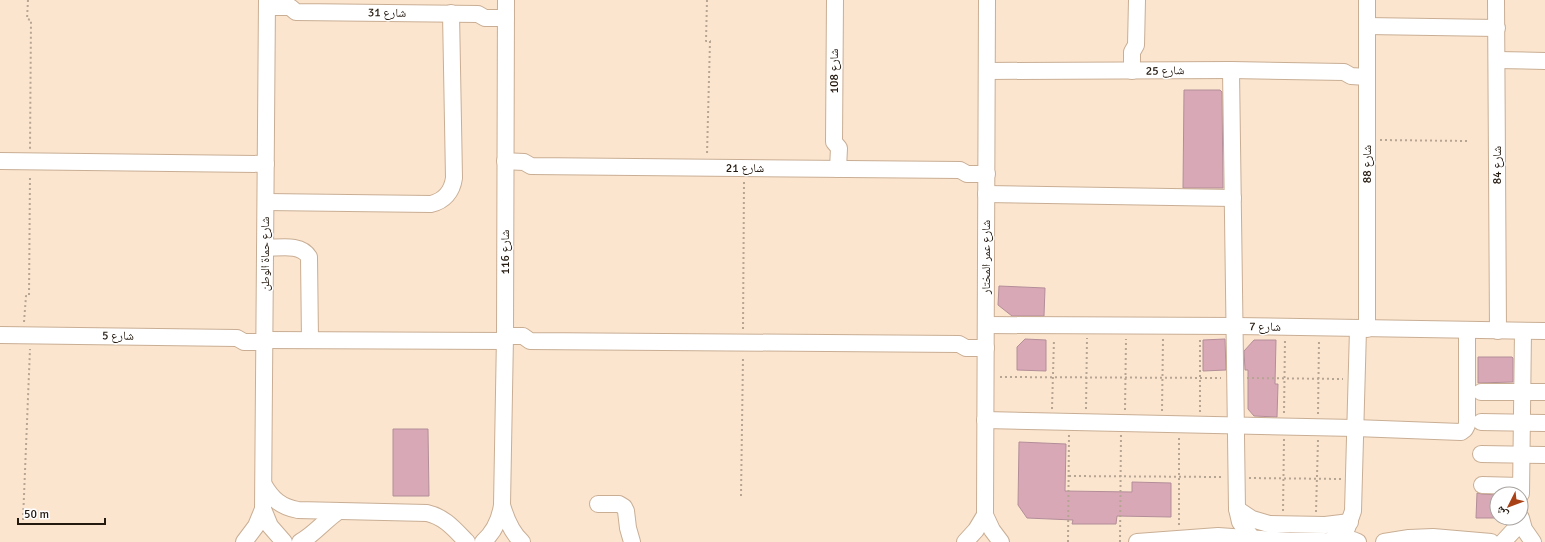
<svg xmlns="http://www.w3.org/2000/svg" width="1545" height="542" font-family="Signika,'Noto Naskh Arabic',sans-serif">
<rect width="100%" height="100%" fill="#fbe5cf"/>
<!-- building -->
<g fill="#d9a8b7" stroke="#b38e99">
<path d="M 1184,90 L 1220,90 L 1222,92 L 1223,188 L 1183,188 Z"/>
<path d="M 999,286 L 1045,288 L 1044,316 L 1012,316 L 998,305 Z"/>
<path d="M 1025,339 L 1046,340 L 1046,371 L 1017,370 L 1017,347 Z"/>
<path d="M 1225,339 L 1226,370 L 1203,371 L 1203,340 Z"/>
<path d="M 1254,340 L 1276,340 L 1275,384 L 1278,384 L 1277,417 L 1254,416 L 1248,409 L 1248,370 L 1245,370 L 1244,351 Z"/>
<path d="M 1478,357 L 1512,357 L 1513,358 L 1513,382 L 1478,383 Z"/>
<path d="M 393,429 L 428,429 L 429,496 L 393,496 Z"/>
<path d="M 1019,442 L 1066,444 L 1065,491 L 1132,492 L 1132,482 L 1171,483 L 1171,517 L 1117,516 L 1116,524 L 1072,524 L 1073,520 L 1027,518 L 1018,505 Z"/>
<path d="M 1477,493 L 1482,494 L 1497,495 L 1497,518 L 1476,518 Z"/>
</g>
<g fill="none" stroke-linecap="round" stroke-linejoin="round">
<defs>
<g id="minor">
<path d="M 267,0 L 263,509 L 270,526 L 284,542"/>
<path d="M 835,0 L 834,142 L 839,148 L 838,169"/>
<path d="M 987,0 L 985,515 L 992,530 L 1001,542"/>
<path d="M 1367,0 L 1367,329"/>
<path d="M 1496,0 L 1498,331"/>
<path d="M 267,7 L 290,7 L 296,12 L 478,14 L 485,18 L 506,18"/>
<path d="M 1367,26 L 1497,28"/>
<path d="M 1497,60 L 1545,61"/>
<path d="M 1231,70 L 1237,509 L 1240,522 L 1252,538"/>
<path d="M 987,71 L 1231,70 L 1344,72 L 1351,76 L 1367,77"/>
<path d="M 1132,71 L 1132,52 L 1136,45 L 1137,0"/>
<path d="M 0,161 L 266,164"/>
<path d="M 505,161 L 524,162 L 531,166 L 960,170 L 967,174 L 987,174"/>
<path d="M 986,194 L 1233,198"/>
<path d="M 266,202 L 431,204 C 444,201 452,192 454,178 L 451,13"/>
<path d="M 265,248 C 279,248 301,243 309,257 L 310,340"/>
<path d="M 986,325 L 1235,326 L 1545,331"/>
<path d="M 0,335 L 237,338 L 244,342 L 265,342"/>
<path d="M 505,336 L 523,336 L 530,341 L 959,344 L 966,348 L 986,348"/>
<path d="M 265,340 L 505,341"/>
<path d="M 1481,392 L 1545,392"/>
<path d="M 985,420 L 1355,428 L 1461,432 L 1465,429 L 1467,425 L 1467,330"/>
<path d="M 1481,422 L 1545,423"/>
<path d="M 1481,454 L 1545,455"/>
<path d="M 264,485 C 272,499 281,507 298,510 L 427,513 C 445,517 455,530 467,542"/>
<path d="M 1482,485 L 1521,486"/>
<path d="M 1521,494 L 1523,331"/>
<path d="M 598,504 L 619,504 L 624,507 L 626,511 L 628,528 L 632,542"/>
<path d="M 502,505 C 506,519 511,532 522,542"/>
<path d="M 1237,509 L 1252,519 L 1269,524 L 1325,525 L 1350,522"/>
<path d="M 1521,518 L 1524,529 L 1533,542"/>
<path d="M 1339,538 L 1347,528 L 1353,511 L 1358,329"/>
<path d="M 1332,539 C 1341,537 1349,538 1358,542"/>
<path d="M 244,542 L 256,526 L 263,509"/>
<path d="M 300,542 C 315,534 325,520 339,511"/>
<path d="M 483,542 C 494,532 500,519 502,505 L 505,336 L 506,0"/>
<path d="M 965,542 L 976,530 L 985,515"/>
<path d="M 1137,542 L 1218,536 L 1290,541 L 1324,541"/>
<path d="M 1384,542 L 1409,538 L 1433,537 L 1491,542"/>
<path d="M 1503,542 L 1515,529 L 1520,518"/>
</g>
</defs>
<!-- minor casing -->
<use href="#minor" stroke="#c9ae94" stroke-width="18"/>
<!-- path -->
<g stroke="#b7a593" stroke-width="2" stroke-dasharray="2 3" stroke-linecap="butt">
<path d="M 28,0 L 27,19 L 31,20 L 30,149"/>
<path d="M 707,0 L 706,41 L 710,41 L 707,154"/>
<path d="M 1380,140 L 1468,141"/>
<path d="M 24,322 L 26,296 L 29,296 L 30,175"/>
<path d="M 743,329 L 744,182"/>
<path d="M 1000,377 L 1221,378"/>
<path d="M 1247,378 L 1343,379"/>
<path d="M 1052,409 L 1054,339"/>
<path d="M 1086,409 L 1087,338"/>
<path d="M 1125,410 L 1126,339"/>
<path d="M 1162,411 L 1163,339"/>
<path d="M 1200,412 L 1200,340"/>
<path d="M 1284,413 L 1285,339"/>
<path d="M 1318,414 L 1319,340"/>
<path d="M 1179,438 L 1179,525"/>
<path d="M 1069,476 L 1223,477"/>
<path d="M 1249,478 L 1341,479"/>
<path d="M 741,496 L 743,356"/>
<path d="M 1283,511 L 1284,439"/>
<path d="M 1316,512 L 1318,440"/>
<path d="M 23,520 L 30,349"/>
<path d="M 1068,542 L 1069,435"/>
<path d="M 1120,542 L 1121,435"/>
</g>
<!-- minor -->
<use href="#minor" stroke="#fff" stroke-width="16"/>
</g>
<g text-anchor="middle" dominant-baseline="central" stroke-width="3" stroke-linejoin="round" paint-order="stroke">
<!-- street labels -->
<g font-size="12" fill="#23190f" stroke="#fff">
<text transform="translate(387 13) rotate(1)">شارع 31</text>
<text transform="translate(834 71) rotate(-90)">شارع 108</text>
<text transform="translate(1165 71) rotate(-1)">شارع 25</text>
<text transform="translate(1367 164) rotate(-90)">شارع 88</text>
<text transform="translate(1497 165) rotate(-90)">شارع 84</text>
<text x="745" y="168">شارع 21</text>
<text transform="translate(505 252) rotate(-90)">شارع 116</text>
<text transform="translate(265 254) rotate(-90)">شارع حماة الوطن</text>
<text transform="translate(986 257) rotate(-90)">شارع عمر المختار</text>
<text transform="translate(1265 327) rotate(1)">شارع 7</text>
<text transform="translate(118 336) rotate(1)">شارع 5</text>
</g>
</g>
<!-- north arrow -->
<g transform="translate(1509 506) rotate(228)"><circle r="19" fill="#ffffff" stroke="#a7a39f"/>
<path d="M0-3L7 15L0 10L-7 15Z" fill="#a84216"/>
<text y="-6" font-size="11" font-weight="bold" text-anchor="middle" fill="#23190f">ش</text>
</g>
<!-- scale -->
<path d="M18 518v6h87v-6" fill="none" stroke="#23190f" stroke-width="2"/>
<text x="24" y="518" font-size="12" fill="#23190f" stroke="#ffffff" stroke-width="3" paint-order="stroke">50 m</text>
</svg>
